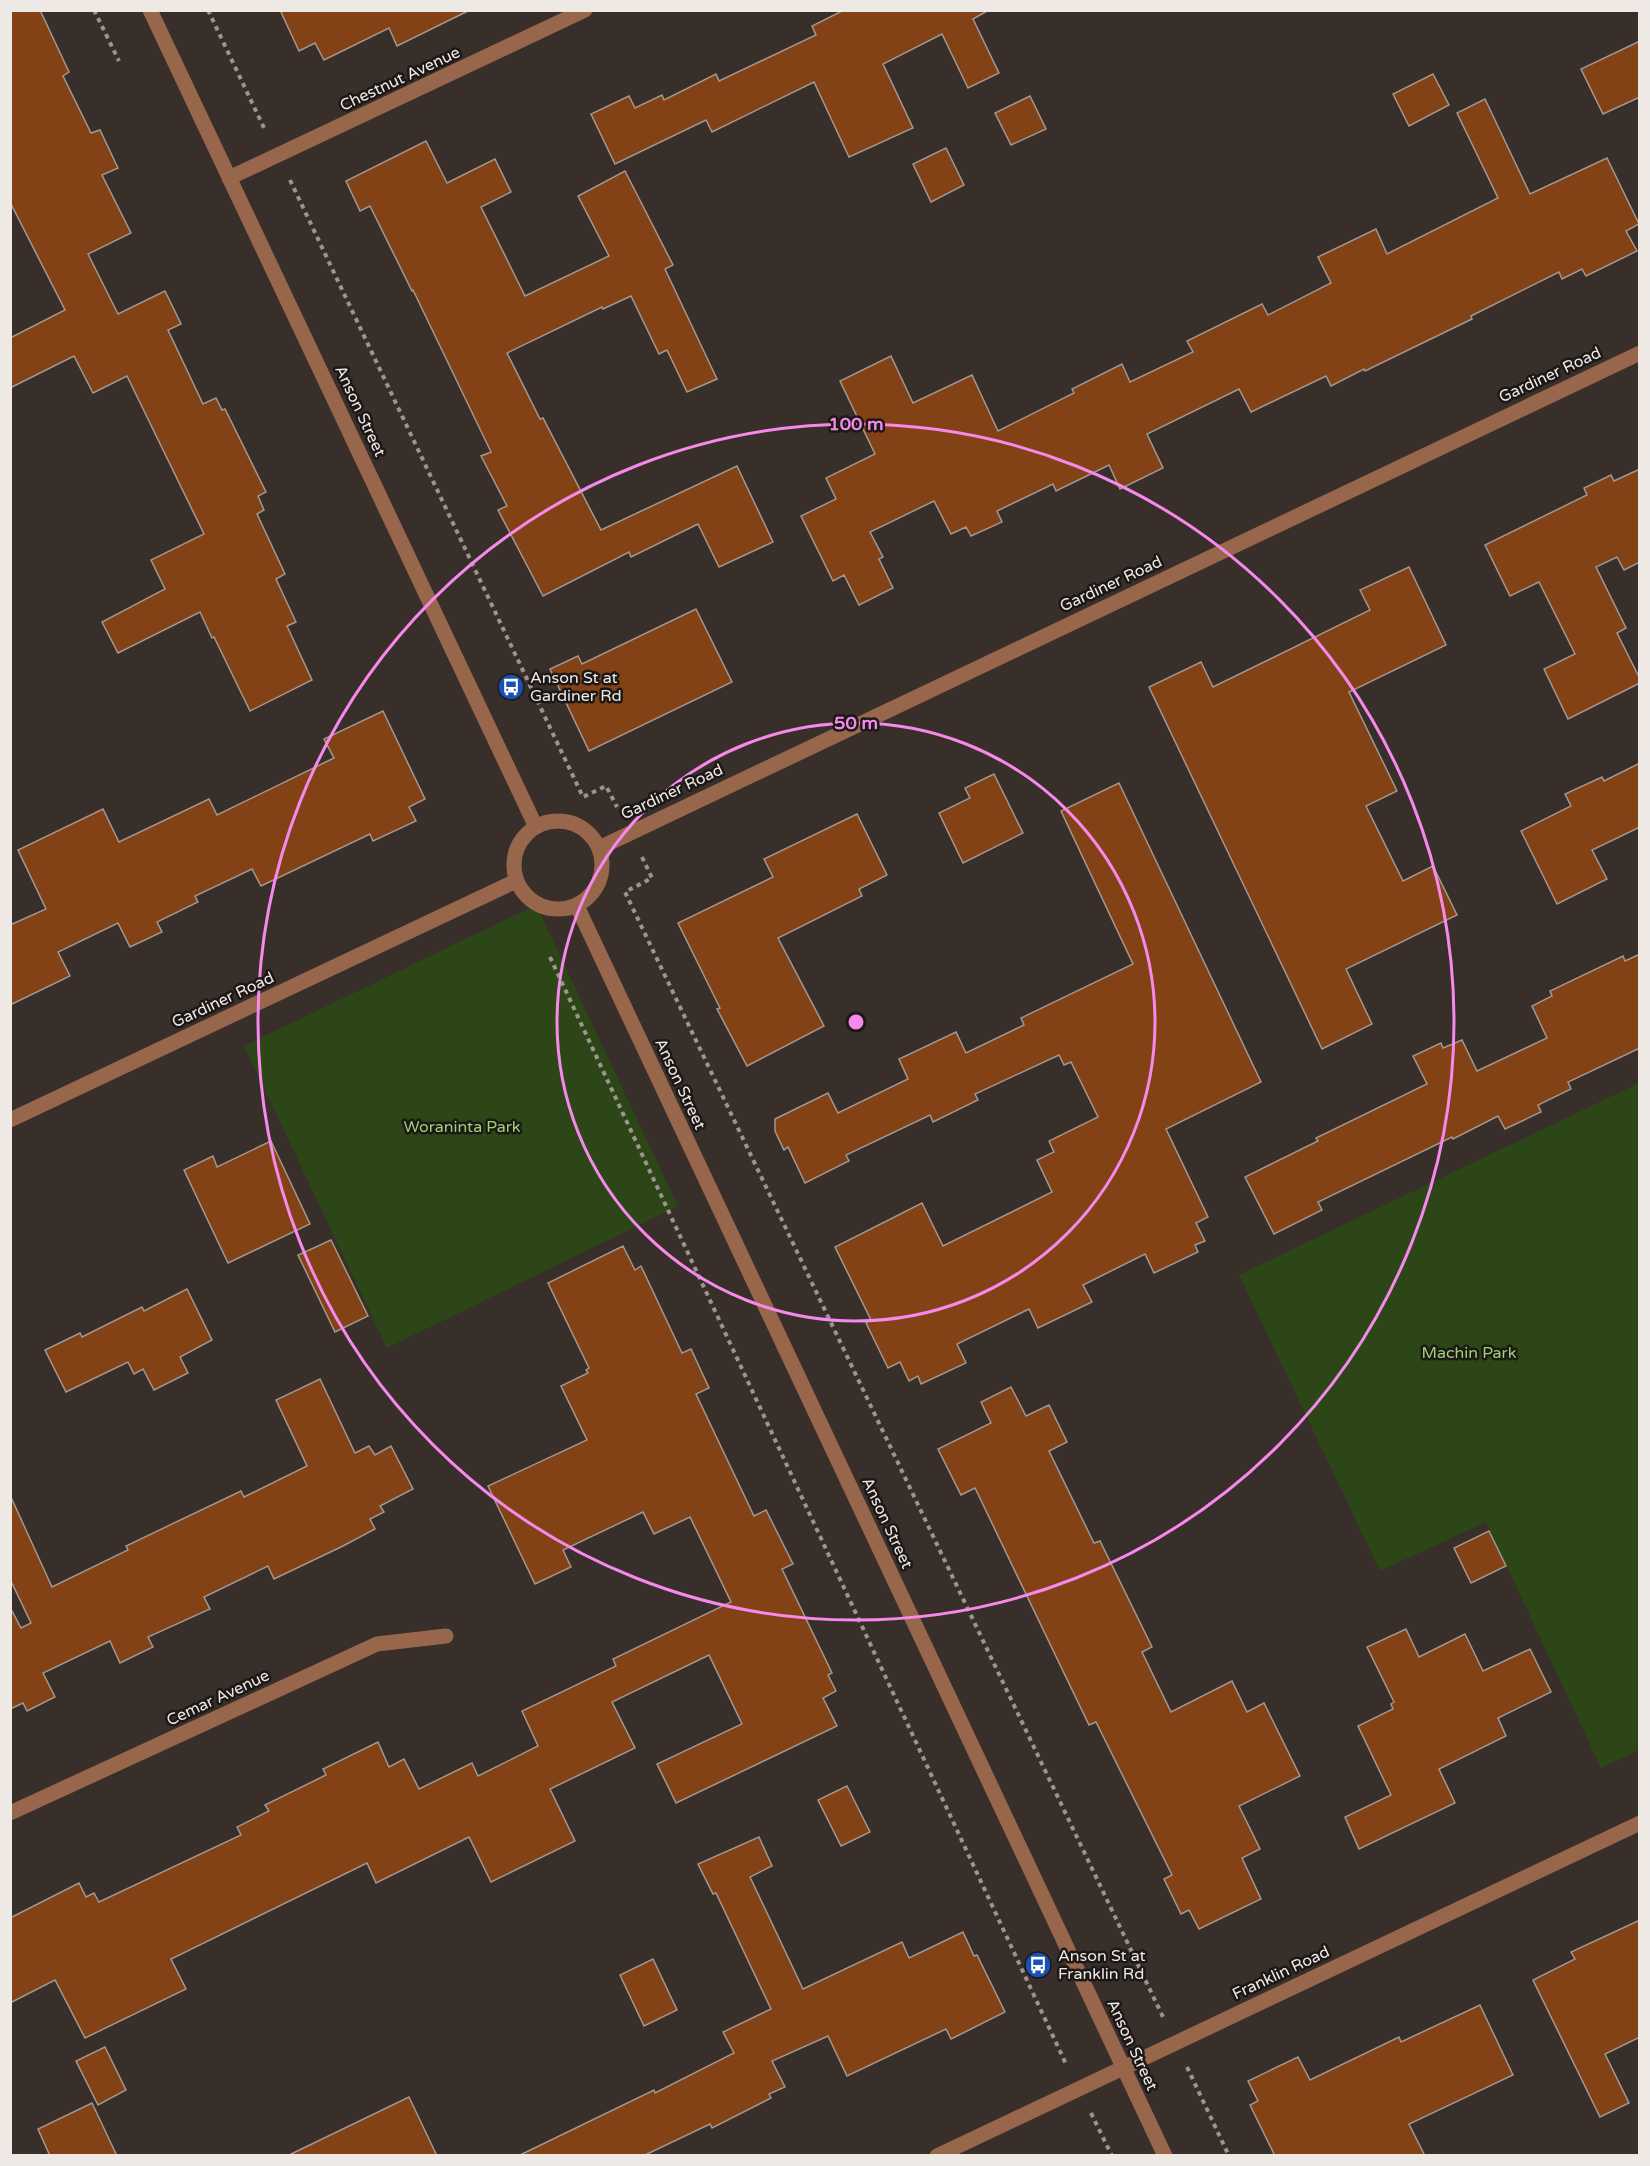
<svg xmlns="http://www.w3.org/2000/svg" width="1650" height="2166" font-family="'Varela Round',sans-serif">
<rect width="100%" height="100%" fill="#382f2a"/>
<!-- green -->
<g fill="#2c4617">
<path d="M 536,905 L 678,1206 L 387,1348 L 244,1046 Z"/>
<path d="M 1639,1083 L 1639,1750 L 1601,1768 L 1486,1522 L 1380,1571 L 1239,1275 Z"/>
</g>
<!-- building -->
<g fill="#834215" stroke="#a39791" stroke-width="1.5">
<path d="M 10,10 L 40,10 L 69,72 L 63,76 L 91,133 L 100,130 L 118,168 L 102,175 L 131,233 L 88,254 L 118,314 L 165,291 L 181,324 L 168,330 L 203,404 L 216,398 L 222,410 L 225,409 L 266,492 L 258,496 L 264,510 L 257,514 L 285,574 L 276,579 L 296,622 L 287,626 L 312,680 L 250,711 L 214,637 L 212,638 L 200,612 L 118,653 L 102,622 L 165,589 L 151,560 L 204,534 L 127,376 L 93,393 L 74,356 L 10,388 L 10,338 L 65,310 L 10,202 Z"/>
<path d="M 280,10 L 470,10 L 397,46 L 389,28 L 324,60 L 315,43 L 299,51 Z"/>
<path d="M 844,10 L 989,10 L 973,19 L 999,73 L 968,88 L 942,34 L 883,64 L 913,128 L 849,157 L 814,82 L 712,132 L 706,120 L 615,164 L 591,114 L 629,96 L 635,108 L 662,95 L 664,100 L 716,74 L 719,81 L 816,35 L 812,26 Z"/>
<path d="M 1640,41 L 1640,97 L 1603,114 L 1581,69 Z"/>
<path d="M 1433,74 L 1449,105 L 1409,126 L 1393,94 Z"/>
<path d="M 1030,96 L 1046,129 L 1011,145 L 995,113 Z"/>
<path d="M 1485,99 L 1530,194 L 1607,158 L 1639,224 L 1626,231 L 1637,251 L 1586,276 L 1582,269 L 1562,279 L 1559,272 L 1471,316 L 1472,319 L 1365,371 L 1364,369 L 1331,386 L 1326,376 L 1251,412 L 1239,389 L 1147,434 L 1163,468 L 1120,489 L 1109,465 L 1056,491 L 1053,484 L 997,511 L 1002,522 L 971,536 L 966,527 L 951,534 L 934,501 L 870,532 L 883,557 L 879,559 L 893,588 L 859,605 L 844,575 L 833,581 L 801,516 L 836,499 L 826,478 L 875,454 L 840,381 L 891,356 L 913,403 L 972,375 L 998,431 L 1074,393 L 1072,389 L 1122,364 L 1130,382 L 1193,352 L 1187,341 L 1262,304 L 1268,315 L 1331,283 L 1318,257 L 1376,229 L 1387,254 L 1498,198 L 1457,113 Z"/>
<path d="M 426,141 L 447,183 L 495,159 L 511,192 L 481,207 L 525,296 L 609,256 L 578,196 L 625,171 L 673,265 L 665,269 L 717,379 L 687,392 L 667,350 L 659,354 L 631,296 L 603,309 L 602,307 L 507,353 L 540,419 L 543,418 L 601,530 L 737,466 L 773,542 L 719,567 L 698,524 L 631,557 L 629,552 L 543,596 L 498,510 L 507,506 L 481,456 L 491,452 L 413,290 L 412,291 L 370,206 L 360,211 L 346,181 Z"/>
<path d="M 946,148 L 964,185 L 931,202 L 913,164 Z"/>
<path d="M 1640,469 L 1640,562 L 1624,570 L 1617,557 L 1596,567 L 1626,628 L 1617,633 L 1640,679 L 1640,683 L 1568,719 L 1544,669 L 1575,654 L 1539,582 L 1510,596 L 1485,545 L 1587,495 L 1584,488 L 1611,475 L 1614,481 Z"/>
<path d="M 1409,567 L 1446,645 L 1349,692 L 1397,791 L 1366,806 L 1403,881 L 1433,866 L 1457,915 L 1346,969 L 1372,1024 L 1322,1049 L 1149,687 L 1201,662 L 1213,687 L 1370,610 L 1360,590 Z"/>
<path d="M 696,609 L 732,682 L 589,751 L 550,669 L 578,656 L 582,664 Z"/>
<path d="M 383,711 L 425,799 L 409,807 L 416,821 L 373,841 L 370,834 L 261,886 L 252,869 L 195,896 L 198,902 L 157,922 L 162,932 L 130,947 L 118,923 L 58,952 L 70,976 L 10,1005 L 10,925 L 46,909 L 18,850 L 103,809 L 119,842 L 209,799 L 217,815 L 334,758 L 324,739 Z"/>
<path d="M 1640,763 L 1640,827 L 1592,850 L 1607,879 L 1557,904 L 1521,831 L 1571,806 L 1565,794 L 1602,777 L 1604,781 Z"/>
<path d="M 994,774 L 1023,833 L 963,863 L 939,813 L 970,798 L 965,788 Z"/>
<path d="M 1119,783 L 1261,1082 L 1166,1129 L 1208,1217 L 1196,1223 L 1205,1241 L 1195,1245 L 1198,1252 L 1154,1273 L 1145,1254 L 1083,1285 L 1092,1302 L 1038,1328 L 1029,1309 L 957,1344 L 966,1363 L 921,1384 L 918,1376 L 909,1381 L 900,1362 L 888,1368 L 866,1323 L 871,1320 L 835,1247 L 922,1203 L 943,1246 L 1052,1192 L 1037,1160 L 1054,1152 L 1049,1141 L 1098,1117 L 1071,1062 L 1064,1065 L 1059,1055 L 975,1094 L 978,1100 L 933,1122 L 930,1115 L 846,1155 L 849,1161 L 805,1183 L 788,1147 L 784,1150 L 775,1131 L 775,1119 L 828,1093 L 838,1113 L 908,1079 L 899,1059 L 956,1032 L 966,1053 L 1024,1025 L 1021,1018 L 1133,964 L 1061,811 Z"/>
<path d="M 857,814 L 887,875 L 859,889 L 862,896 L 778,938 L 824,1026 L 747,1066 L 717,1009 L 720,1008 L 678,923 L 773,877 L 764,859 Z"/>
<path d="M 1640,954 L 1640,1048 L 1568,1082 L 1571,1089 L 1538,1105 L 1541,1112 L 1505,1129 L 1498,1116 L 1453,1139 L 1452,1137 L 1318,1202 L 1322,1210 L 1274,1234 L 1245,1177 L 1318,1141 L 1316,1138 L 1427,1084 L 1413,1056 L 1441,1043 L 1443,1048 L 1462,1040 L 1477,1071 L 1547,1038 L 1532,1006 L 1552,996 L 1550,991 L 1623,956 L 1625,961 Z"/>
<path d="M 271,1141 L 310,1224 L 228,1263 L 184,1170 L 213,1156 L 217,1167 Z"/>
<path d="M 331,1240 L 368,1316 L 335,1332 L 298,1255 Z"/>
<path d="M 623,1246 L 635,1270 L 641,1266 L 682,1353 L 691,1349 L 709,1388 L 696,1394 L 754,1516 L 766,1510 L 793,1564 L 782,1569 L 832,1673 L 828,1675 L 836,1691 L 823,1698 L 837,1726 L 676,1803 L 657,1764 L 742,1724 L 709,1655 L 612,1702 L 635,1748 L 550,1789 L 575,1841 L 491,1882 L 469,1837 L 376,1883 L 367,1863 L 171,1959 L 186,1989 L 85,2038 L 55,1980 L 10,2003 L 10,1918 L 79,1883 L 86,1897 L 94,1893 L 99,1902 L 241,1835 L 237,1827 L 269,1811 L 265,1805 L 326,1775 L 323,1769 L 378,1742 L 389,1767 L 404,1759 L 419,1789 L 472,1763 L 478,1776 L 538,1746 L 522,1711 L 616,1666 L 613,1659 L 731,1602 L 690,1517 L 654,1534 L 643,1512 L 563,1550 L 571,1567 L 535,1584 L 488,1486 L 587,1440 L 561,1386 L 588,1373 L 586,1370 L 589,1368 L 548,1283 Z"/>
<path d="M 187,1289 L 212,1340 L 180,1357 L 188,1373 L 154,1390 L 143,1369 L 134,1374 L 128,1362 L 66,1392 L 45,1350 L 80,1333 L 82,1337 L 142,1307 L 144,1311 Z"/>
<path d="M 320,1379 L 355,1453 L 369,1446 L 375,1455 L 391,1446 L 413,1489 L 380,1506 L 384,1512 L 370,1519 L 375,1529 L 343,1546 L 274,1579 L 268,1566 L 204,1597 L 210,1609 L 148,1637 L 153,1647 L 120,1663 L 110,1641 L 43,1673 L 55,1697 L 27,1711 L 23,1703 L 10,1709 L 10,1607 L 21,1628 L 31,1623 L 10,1579 L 10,1495 L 52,1587 L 128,1550 L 126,1546 L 241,1491 L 244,1497 L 307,1466 L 276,1400 Z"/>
<path d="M 1011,1387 L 1026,1416 L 1049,1405 L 1067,1442 L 1049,1451 L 1094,1543 L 1100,1541 L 1152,1647 L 1142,1652 L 1171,1712 L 1232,1681 L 1247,1712 L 1264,1703 L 1300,1776 L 1239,1806 L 1260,1849 L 1242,1858 L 1261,1899 L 1199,1929 L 1189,1910 L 1181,1914 L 1164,1879 L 1172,1875 L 1096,1722 L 1089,1725 L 975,1488 L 961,1495 L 938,1449 L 991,1423 L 981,1402 Z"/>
<path d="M 1489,1531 L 1506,1566 L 1471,1583 L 1454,1548 Z"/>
<path d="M 1406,1629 L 1419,1657 L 1465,1634 L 1483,1671 L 1530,1649 L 1551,1692 L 1498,1718 L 1506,1736 L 1439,1769 L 1455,1803 L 1359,1849 L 1345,1817 L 1391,1795 L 1358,1726 L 1393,1709 L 1391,1704 L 1394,1702 L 1367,1647 Z"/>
<path d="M 847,1786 L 870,1832 L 841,1846 L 818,1800 Z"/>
<path d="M 759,1837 L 772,1866 L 750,1877 L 803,1989 L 902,1942 L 909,1958 L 963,1932 L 974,1956 L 977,1955 L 1005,2012 L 951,2039 L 946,2029 L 847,2076 L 828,2036 L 772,2061 L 785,2087 L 769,2094 L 771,2098 L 712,2128 L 710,2124 L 643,2156 L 518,2156 L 654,2090 L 655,2093 L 734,2053 L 723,2032 L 771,2009 L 716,1893 L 713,1894 L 698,1864 Z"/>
<path d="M 1640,1920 L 1640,2037 L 1605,2054 L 1629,2103 L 1600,2117 L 1533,1980 L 1575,1959 L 1571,1952 Z"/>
<path d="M 653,1959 L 677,2010 L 644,2026 L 620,1975 Z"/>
<path d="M 1480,2005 L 1513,2075 L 1409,2124 L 1425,2156 L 1275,2156 L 1250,2105 L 1258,2101 L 1248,2081 L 1298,2057 L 1310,2080 L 1399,2037 L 1401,2042 Z"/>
<path d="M 105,2047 L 126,2090 L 98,2105 L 76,2061 Z"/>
<path d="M 409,2097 L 437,2156 L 287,2156 Z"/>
<path d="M 92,2103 L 117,2156 L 50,2156 L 38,2129 Z"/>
</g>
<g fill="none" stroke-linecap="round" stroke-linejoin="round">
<!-- path -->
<g stroke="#9b9490" stroke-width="4" stroke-dasharray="4.5 4.5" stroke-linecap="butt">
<path d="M 94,10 L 119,61"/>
<path d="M 208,10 L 265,130"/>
<path d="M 290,180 L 583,797 L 606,786 L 617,807"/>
<path d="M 642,857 L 652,878 L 625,892 L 1163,2017"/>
<path d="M 550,957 L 1066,2064"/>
<path d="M 1187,2067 L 1229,2156"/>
<path d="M 1091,2113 L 1112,2156"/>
</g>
<!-- minor -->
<g stroke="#97664b" stroke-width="15">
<path d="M 150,10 L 536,827"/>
<path d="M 229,178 L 585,10"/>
<circle cx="558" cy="865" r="44"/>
<path d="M 599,848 L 1640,353"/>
<path d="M 577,906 L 1165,2156"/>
<path d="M 10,1120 L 516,881"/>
<path d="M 10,1813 L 377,1644 L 446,1636"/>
<path d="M 937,2156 L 1640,1823"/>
</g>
</g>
<!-- distance rings -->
<g fill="none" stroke="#f788ec" stroke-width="3">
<circle cx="856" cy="1022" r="299"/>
<circle cx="856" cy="1022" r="598"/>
</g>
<!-- icons -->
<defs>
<symbol id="bus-disc" viewBox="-11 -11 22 22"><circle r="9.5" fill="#1a4fb4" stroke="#1c1816"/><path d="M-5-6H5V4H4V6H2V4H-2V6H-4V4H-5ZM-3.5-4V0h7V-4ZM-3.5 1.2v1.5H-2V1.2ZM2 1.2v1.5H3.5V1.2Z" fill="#fff"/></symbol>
</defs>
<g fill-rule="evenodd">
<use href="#bus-disc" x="496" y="672" width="30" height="30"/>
<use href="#bus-disc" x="1023" y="1950" width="30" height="30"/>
</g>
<g text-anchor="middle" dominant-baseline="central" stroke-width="5" stroke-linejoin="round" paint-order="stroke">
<!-- street labels -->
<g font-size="16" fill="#efe9e6" stroke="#1c1816">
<text transform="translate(400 79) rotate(-25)">Chestnut Avenue</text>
<text transform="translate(1550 375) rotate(-25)">Gardiner Road</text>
<text transform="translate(360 411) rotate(65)">Anson Street</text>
<text transform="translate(1111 584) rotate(-25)">Gardiner Road</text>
<text transform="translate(672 792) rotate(-25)">Gardiner Road</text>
<text transform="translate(223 1000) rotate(-25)">Gardiner Road</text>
<text transform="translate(680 1084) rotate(65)">Anson Street</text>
<text transform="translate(887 1523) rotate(65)">Anson Street</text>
<text transform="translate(218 1698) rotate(-25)">Cemar Avenue</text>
<text transform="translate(1281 1973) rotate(-25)">Franklin Road</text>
<text transform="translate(1132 2045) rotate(65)">Anson Street</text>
</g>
<!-- poi labels -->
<g font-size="16" fill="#efe9e6" stroke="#1c1816" text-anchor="start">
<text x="530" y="678">Anson St at<tspan x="530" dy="18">Gardiner Rd</tspan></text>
<text x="1058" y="1956">Anson St at<tspan x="1058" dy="18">Franklin Rd</tspan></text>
</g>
<!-- park labels -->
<g font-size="16" fill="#9dd274" stroke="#1c1816">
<text x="462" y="1127">Woraninta Park</text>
<text x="1469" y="1353">Machin Park</text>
</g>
</g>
<circle cx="856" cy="1022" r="9" fill="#f788ec" stroke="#1c1816" stroke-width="3"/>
<g font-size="18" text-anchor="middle" font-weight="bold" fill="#f788ec" stroke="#1c1816" stroke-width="5" stroke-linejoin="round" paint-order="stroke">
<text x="856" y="430">100 m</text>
<text x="856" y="729">50 m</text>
</g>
<!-- border -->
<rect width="1650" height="2166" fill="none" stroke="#efe9e6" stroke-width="24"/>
</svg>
